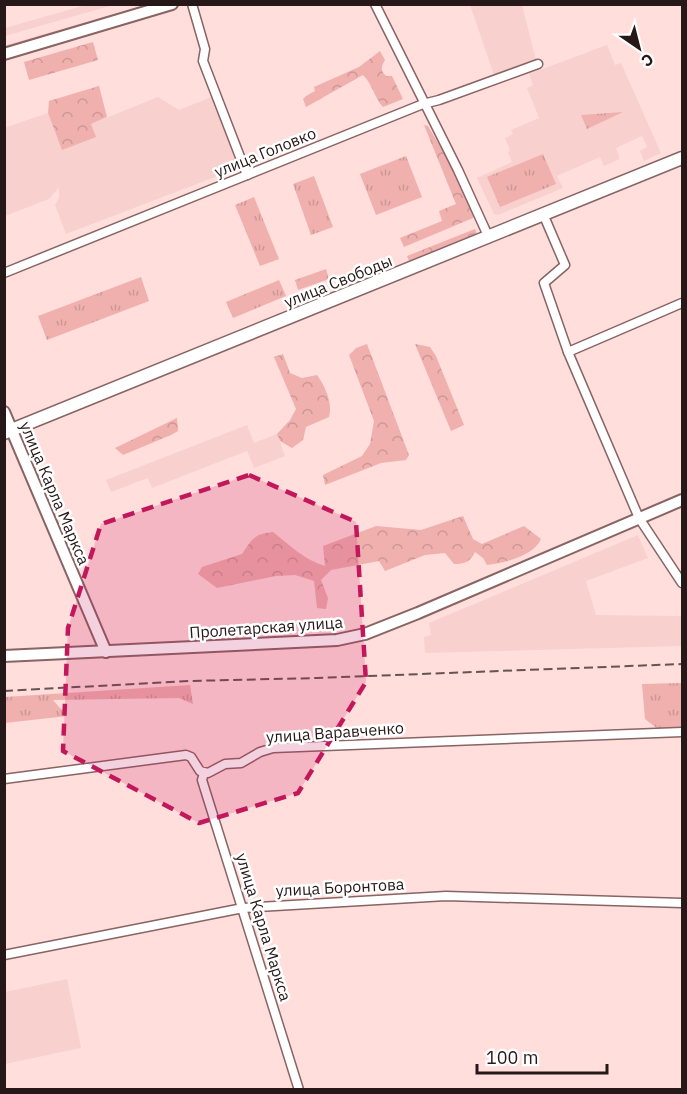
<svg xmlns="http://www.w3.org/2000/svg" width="687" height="1094" font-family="'IBM Plex Sans',sans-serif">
<defs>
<pattern id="grass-tufts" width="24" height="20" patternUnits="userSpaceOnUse" patternTransform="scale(1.5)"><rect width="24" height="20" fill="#efb0ae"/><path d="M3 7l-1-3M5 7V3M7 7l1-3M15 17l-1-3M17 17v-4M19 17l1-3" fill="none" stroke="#cd9795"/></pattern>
<pattern id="forest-crowns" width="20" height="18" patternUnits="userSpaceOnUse" patternTransform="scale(1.5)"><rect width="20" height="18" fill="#efb0ae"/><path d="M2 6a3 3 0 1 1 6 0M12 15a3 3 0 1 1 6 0" fill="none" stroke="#cd9795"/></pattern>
</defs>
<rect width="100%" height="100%" fill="#ffdedc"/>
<!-- built -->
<g fill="#f8d0ce">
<path d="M 86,5 L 113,5 L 5,36 L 5,28 Z"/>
<path d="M 470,5 L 522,5 L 536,60 L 494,75 Z"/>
<path d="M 607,45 L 615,65 L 621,63 L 661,153 L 644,161 L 640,151 L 647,147 L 642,136 L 616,148 L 620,159 L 604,166 L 600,157 L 557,176 L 563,188 L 498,215 L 494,214 L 477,178 L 512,162 L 508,152 L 510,150 L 505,138 L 513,134 L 511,130 L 539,118 L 527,88 L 533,85 L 529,74 Z"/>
<path d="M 214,96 L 241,167 L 66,234 L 55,205 L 59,198 L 59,187 L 49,199 L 5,216 L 4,128 L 48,113 L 62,149 L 91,124 L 158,97 L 179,110 Z"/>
<path d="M 247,425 L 254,443 L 277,434 L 285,456 L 254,468 L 247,451 L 152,488 L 148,478 L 111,492 L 106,480 Z"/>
<path d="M 638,535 L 648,558 L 586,581 L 596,615 L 682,616 L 682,646 L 425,653 L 424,637 L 431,635 L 429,623 Z"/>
<path d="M 67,979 L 81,1048 L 5,1064 L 5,992 Z"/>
</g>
<!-- grass -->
<g fill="url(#grass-tufts)">
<path d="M 145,5 L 172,5 L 5,54 L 4,46 Z"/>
<path d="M 623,112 L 587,129 L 581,115 Z"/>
<path d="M 543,154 L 556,184 L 500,207 L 487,177 Z"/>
<path d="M 406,156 L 422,197 L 376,215 L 360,174 Z"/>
<path d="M 314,176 L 333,227 L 311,235 L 293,184 Z"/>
<path d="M 254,197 L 279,259 L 260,266 L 235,205 Z"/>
<path d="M 326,269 L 329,279 L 298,290 L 295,280 Z"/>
<path d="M 141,277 L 149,301 L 47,340 L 38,316 Z"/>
<path d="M 279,280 L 286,296 L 233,318 L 226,302 Z"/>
<path d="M 682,683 L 682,732 L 663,733 L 645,719 L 642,684 Z"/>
<path d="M 190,685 L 193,704 L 179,698 L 53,700 L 67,716 L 5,723 L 5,697 Z"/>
</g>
<!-- forest -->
<g fill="url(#forest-crowns)">
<path d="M 93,42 L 98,60 L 29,80 L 24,62 Z"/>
<path d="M 380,51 L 385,60 C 381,67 380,70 386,76 L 392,76 L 403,99 L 383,107 C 374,97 373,85 363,75 L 306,107 L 303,99 L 306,96 L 315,91 L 314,87 L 359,67 Z"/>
<path d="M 99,86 L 107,117 L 91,124 L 96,137 L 62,150 L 48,113 L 49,101 Z"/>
<path d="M 424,125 L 428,126 L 450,163 L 474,216 L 473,218 L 404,247 L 400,238 L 442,221 L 439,211 L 456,204 Z"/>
<path d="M 475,229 L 477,234 L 409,261 L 407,256 Z"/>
<path d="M 367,344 L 409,455 L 406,460 L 381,463 L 325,485 L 323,475 L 362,456 L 370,444 L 374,421 L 349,355 L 356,348 Z"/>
<path d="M 415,344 L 430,347 L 436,356 L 464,425 L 451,431 Z"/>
<path d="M 283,354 L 290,373 L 302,378 L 317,375 C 325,386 333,403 329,417 L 306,427 L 303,440 L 292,448 L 280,441 L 277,434 L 290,420 L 296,409 L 274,357 Z"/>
<path d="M 177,418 L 178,431 L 171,435 L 123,455 L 115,448 Z"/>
<path d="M 463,516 L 473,539 L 482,544 L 524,526 L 541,539 C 534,556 504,563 487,565 L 483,558 L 475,552 C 470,562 465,564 454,564 L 445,553 L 425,555 L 385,571 L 379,561 L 331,570 L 321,580 L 328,598 L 326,609 L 317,608 L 314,581 L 295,575 L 276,576 L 217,588 L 198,574 L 202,567 L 242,554 C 252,540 253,534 273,532 C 290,545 304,560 325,566 L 323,546 L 376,526 L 421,530 Z"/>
</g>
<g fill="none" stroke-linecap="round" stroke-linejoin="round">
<defs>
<g id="minor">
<path d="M 192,4 L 205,49 L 203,61 L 247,175"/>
<path d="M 375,4 L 458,170 L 489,238"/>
<path d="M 544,216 L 565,265 L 544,283 L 568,352 L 639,518 L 682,583"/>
<path d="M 4,273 L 423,104 L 439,100 L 538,64"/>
<path d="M 568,352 L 682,303"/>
<path d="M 204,773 L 202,780 L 299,1090"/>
<path d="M 4,779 L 186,755 L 191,757 L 200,771 L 208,773 L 225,764 L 241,763 L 260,752 L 273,748 L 682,732"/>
<path d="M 4,955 L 243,908 L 446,896 L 682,903"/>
</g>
<g id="tertiary">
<path d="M 4,54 L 172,4"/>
<path d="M 4,412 L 106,652"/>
<path d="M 4,656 L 337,640 L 365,634 L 418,613 L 682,500"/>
</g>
<path id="secondary" d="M 4,433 L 682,158"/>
</defs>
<!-- minor casing -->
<use href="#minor" stroke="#886463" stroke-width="11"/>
<!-- tertiary casing -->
<use href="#tertiary" stroke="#886463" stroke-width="14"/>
<!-- secondary casing -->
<use href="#secondary" stroke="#886463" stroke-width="15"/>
<!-- minor -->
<use href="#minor" stroke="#fff" stroke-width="8"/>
<!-- tertiary -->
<use href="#tertiary" stroke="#fff" stroke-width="10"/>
<!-- secondary -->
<use href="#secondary" stroke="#fff" stroke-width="12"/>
<!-- rail -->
<path stroke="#665352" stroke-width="2" stroke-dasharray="9 4.5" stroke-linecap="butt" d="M 4,691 L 189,681 L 317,678 L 682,664"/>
</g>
<!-- marked area -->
<path fill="#c2185b" fill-opacity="0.2" stroke="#c2185b" stroke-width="4.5" stroke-dasharray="12 8" stroke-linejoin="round" d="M 249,475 L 356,522 L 366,682 L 298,793 L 199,823 L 63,751 L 68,628 L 101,524 Z"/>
<g text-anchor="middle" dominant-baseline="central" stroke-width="5" stroke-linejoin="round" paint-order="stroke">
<!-- street labels -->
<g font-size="16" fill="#261818" stroke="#fff">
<text transform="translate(265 152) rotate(-22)">улица Головко</text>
<text transform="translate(338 281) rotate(-22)">улица Свободы</text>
<text transform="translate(55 493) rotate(67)">улица Карла Маркса</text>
<text transform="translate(266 627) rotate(-4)">Пролетарская улица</text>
<text transform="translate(335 732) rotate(-4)">улица Варавченко</text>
<text transform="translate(340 887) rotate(-3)">улица Боронтова</text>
<text transform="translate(264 927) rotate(73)">улица Карла Маркса</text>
</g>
</g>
<!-- border -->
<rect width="687" height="1094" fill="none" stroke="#261818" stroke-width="12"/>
<!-- north arrow -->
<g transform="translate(639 48) rotate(145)" stroke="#ffffff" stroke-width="4.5" paint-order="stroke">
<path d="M0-4.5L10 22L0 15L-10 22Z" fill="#261818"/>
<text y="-9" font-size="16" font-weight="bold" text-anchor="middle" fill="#261818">С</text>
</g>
<!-- scale -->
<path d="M477 1064v9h130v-9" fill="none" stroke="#261818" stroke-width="3"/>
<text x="486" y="1064" font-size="18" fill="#261818" stroke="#ffffff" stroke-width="4.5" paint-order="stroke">100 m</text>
</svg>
